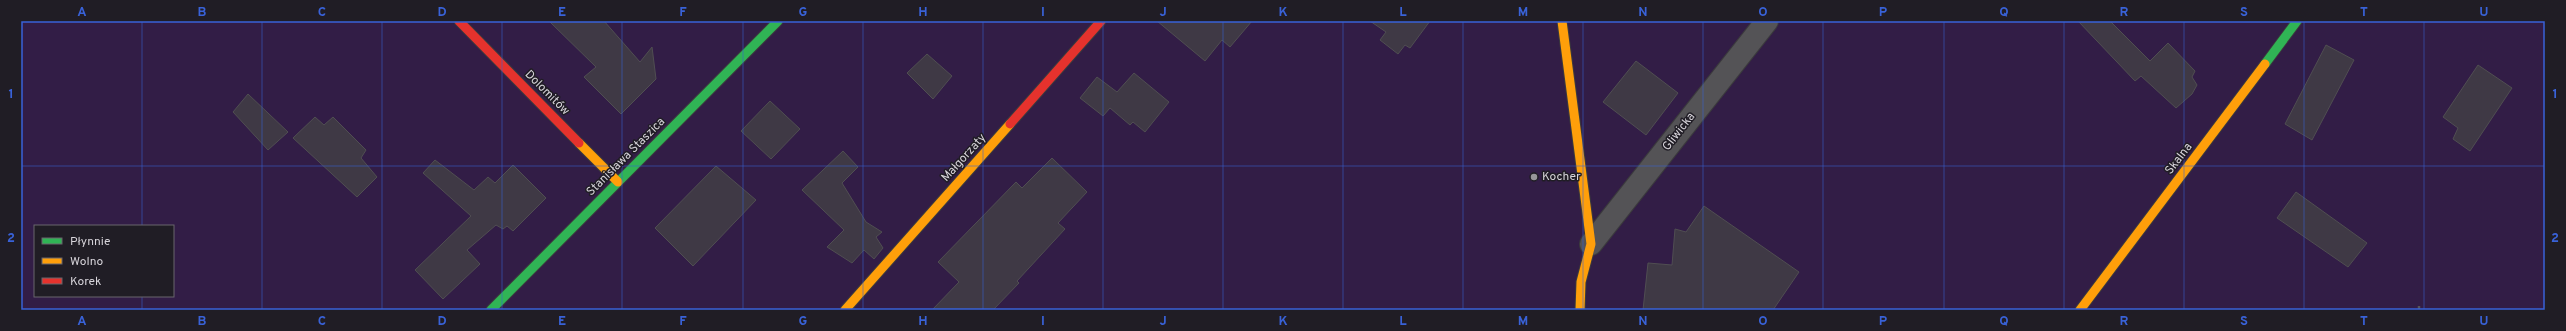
<svg xmlns="http://www.w3.org/2000/svg" width="2566" height="331" font-family="Overpass,sans-serif">
<rect width="100%" height="100%" fill="#211f23"/>
<!-- green -->
<path fill="#321d46" fill-rule="evenodd" d="M 21,21 L 2545,21 L 2545,310 L 21,310 ZM 35,226 L 173,226 L 173,296 L 35,296 Z"/>
<!-- building -->
<g fill="#3f3945" stroke="#504e52">
<path d="M 549,21 L 604,21 L 640,62 L 652,47 L 656,79 L 621,114 L 584,77 L 596,67 Z"/>
<path d="M 1157,21 L 1252,21 L 1230,47 L 1222,40 L 1205,61 Z"/>
<path d="M 1370,21 L 1430,21 L 1410,48 L 1405,45 L 1398,54 L 1380,40 L 1386,32 Z"/>
<path d="M 2078,21 L 2110,21 L 2150,61 L 2168,43 L 2195,71 L 2192,77 L 2197,85 L 2192,94 L 2176,108 L 2141,76 L 2135,81 Z"/>
<path d="M 2326,45 L 2354,60 L 2312,140 L 2285,124 Z"/>
<path d="M 927,54 L 952,76 L 933,99 L 907,73 Z"/>
<path d="M 1636,61 L 1678,93 L 1646,135 L 1603,102 Z"/>
<path d="M 2478,65 L 2512,88 L 2470,151 L 2453,139 L 2458,128 L 2443,117 Z"/>
<path d="M 1134,73 L 1169,102 L 1145,132 L 1133,122 L 1130,125 L 1110,108 L 1103,116 L 1080,98 L 1097,77 L 1117,92 Z"/>
<path d="M 248,94 L 288,132 L 268,150 L 233,112 Z"/>
<path d="M 770,101 L 800,129 L 771,159 L 741,131 Z"/>
<path d="M 315,117 L 324,125 L 333,117 L 366,150 L 361,158 L 377,177 L 357,197 L 293,138 Z"/>
<path d="M 843,151 L 858,167 L 842,183 L 866,222 L 882,232 L 876,237 L 883,248 L 874,259 L 864,250 L 852,263 L 827,247 L 844,230 L 802,190 Z"/>
<path d="M 1052,158 L 1087,192 L 1058,223 L 1065,229 L 1017,281 L 1019,283 L 993,310 L 932,310 L 959,282 L 938,262 L 1016,182 L 1022,188 Z"/>
<path d="M 435,160 L 474,190 L 488,177 L 495,183 L 513,165 L 546,198 L 513,231 L 507,226 L 503,229 L 496,225 L 467,250 L 480,264 L 443,299 L 415,270 L 471,216 L 423,173 Z"/>
<path d="M 716,166 L 756,200 L 693,266 L 655,228 Z"/>
<path d="M 2296,192 L 2367,243 L 2348,267 L 2277,218 Z"/>
<path d="M 1704,206 L 1799,272 L 1773,310 L 1643,310 L 1648,263 L 1672,265 L 1675,229 L 1686,232 Z"/>
</g>
<g fill="none" stroke-linecap="round" stroke-linejoin="round">
<defs>
<path id="street" d="M 1591,244 L 1767,21"/>
<g id="fast">
<path d="M 2265,64 L 2297,21"/>
<path d="M 491,310 L 778,21"/>
</g>
<g id="slow">
<path d="M 1562,21 L 1591,244 L 1581,282 L 1580,310"/>
<path d="M 579,143 L 618,182"/>
<path d="M 845,310 L 1010,124"/>
<path d="M 2080,310 L 2265,64"/>
</g>
<g id="jam">
<path d="M 459,21 L 579,143"/>
<path d="M 1010,124 L 1101,21"/>
</g>
</defs>
<!-- street casing -->
<use href="#street" stroke="#3b3a3d" stroke-width="24"/>
<!-- fast casing -->
<use href="#fast" stroke="#3b3a3d" stroke-width="11"/>
<!-- slow casing -->
<use href="#slow" stroke="#3b3a3d" stroke-width="11"/>
<!-- jam casing -->
<use href="#jam" stroke="#3b3a3d" stroke-width="11"/>
<!-- path -->
<path stroke="#575659" stroke-width="2.5" stroke-dasharray="3 3" stroke-linecap="butt" d="M 2419,306 L 2419,310"/>
<!-- street -->
<use href="#street" stroke="#545356" stroke-width="22"/>
<!-- fast -->
<use href="#fast" stroke="#30b455" stroke-width="9"/>
<!-- slow -->
<use href="#slow" stroke="#ff9f0a" stroke-width="9"/>
<!-- jam -->
<use href="#jam" stroke="#e5322d" stroke-width="9"/>
</g>
<!-- grid -->
<path fill="none" stroke="#3962d8" stroke-width="1" stroke-opacity="0.55" d="M 142,21 L 142,226M 262,21 L 262,310M 382,21 L 382,310M 502,21 L 502,310M 622,21 L 622,310M 743,21 L 743,310M 863,21 L 863,310M 983,21 L 983,310M 1103,21 L 1103,310M 1223,21 L 1223,310M 1343,21 L 1343,310M 1463,21 L 1463,310M 1583,21 L 1583,310M 1703,21 L 1703,310M 1823,21 L 1823,310M 1944,21 L 1944,310M 2064,21 L 2064,310M 2184,21 L 2184,310M 2304,21 L 2304,310M 2424,21 L 2424,310M 21,166 L 2545,166M 142,296 L 142,310"/>
<!-- markers -->
<circle fill="#97959a" stroke="#201d25" stroke-width="1.5" cx="1534" cy="177" r="4"/>
<g text-anchor="middle" dominant-baseline="central" stroke-width="3" stroke-linejoin="round" paint-order="stroke">
<!-- street labels -->
<g font-size="12" fill="#d7d4da" stroke="#201d25">
<text transform="translate(547 93) rotate(45)">Dolomitów</text>
<text transform="translate(1679 132) rotate(-52)">Gliwicka</text>
<text transform="translate(626 157) rotate(-45)">Stanisława Staszica</text>
<text transform="translate(964 158) rotate(-48)">Małgorzaty</text>
<text transform="translate(2179 159) rotate(-53)">Skalna</text>
</g>
<!-- poi labels -->
<g font-size="12" fill="#d7d4da" stroke="#201d25" text-anchor="start">
<text x="1542" y="177">Kocher</text>
</g>
</g>
<!-- border -->
<rect width="2566" height="331" fill="none" stroke="#201d25" stroke-width="44"/>
<!-- legend -->
<rect x="34" y="225" width="140" height="72" fill="#201d25" stroke="#69666d"/>
<rect x="42" y="238" width="20" height="6" fill="#30b455" stroke="#69666d"/>
<text x="70" y="245" font-size="12" fill="#d7d4da">Płynnie</text>
<rect x="42" y="258" width="20" height="6" fill="#ff9f0a" stroke="#69666d"/>
<text x="70" y="265" font-size="12" fill="#d7d4da">Wolno</text>
<rect x="42" y="278" width="20" height="6" fill="#e5322d" stroke="#69666d"/>
<text x="70" y="285" font-size="12" fill="#d7d4da">Korek</text>
<rect x="22" y="22" width="2522" height="287" fill="none" stroke="#3962d8" stroke-width="1.5"/>
<g font-size="13" text-anchor="middle" font-weight="bold" fill="#3962d8">
<text x="82" y="16">A</text>
<text x="202" y="16">B</text>
<text x="322" y="16">C</text>
<text x="442" y="16">D</text>
<text x="562" y="16">E</text>
<text x="683" y="16">F</text>
<text x="803" y="16">G</text>
<text x="923" y="16">H</text>
<text x="1043" y="16">I</text>
<text x="1163" y="16">J</text>
<text x="1283" y="16">K</text>
<text x="1403" y="16">L</text>
<text x="1523" y="16">M</text>
<text x="1643" y="16">N</text>
<text x="1763" y="16">O</text>
<text x="1883" y="16">P</text>
<text x="2004" y="16">Q</text>
<text x="2124" y="16">R</text>
<text x="2244" y="16">S</text>
<text x="2364" y="16">T</text>
<text x="2484" y="16">U</text>
<text x="11" y="98">1</text>
<text x="2555" y="98">1</text>
<text x="11" y="242">2</text>
<text x="2555" y="242">2</text>
<text x="82" y="325">A</text>
<text x="202" y="325">B</text>
<text x="322" y="325">C</text>
<text x="442" y="325">D</text>
<text x="562" y="325">E</text>
<text x="683" y="325">F</text>
<text x="803" y="325">G</text>
<text x="923" y="325">H</text>
<text x="1043" y="325">I</text>
<text x="1163" y="325">J</text>
<text x="1283" y="325">K</text>
<text x="1403" y="325">L</text>
<text x="1523" y="325">M</text>
<text x="1643" y="325">N</text>
<text x="1763" y="325">O</text>
<text x="1883" y="325">P</text>
<text x="2004" y="325">Q</text>
<text x="2124" y="325">R</text>
<text x="2244" y="325">S</text>
<text x="2364" y="325">T</text>
<text x="2484" y="325">U</text>
</g>
</svg>
